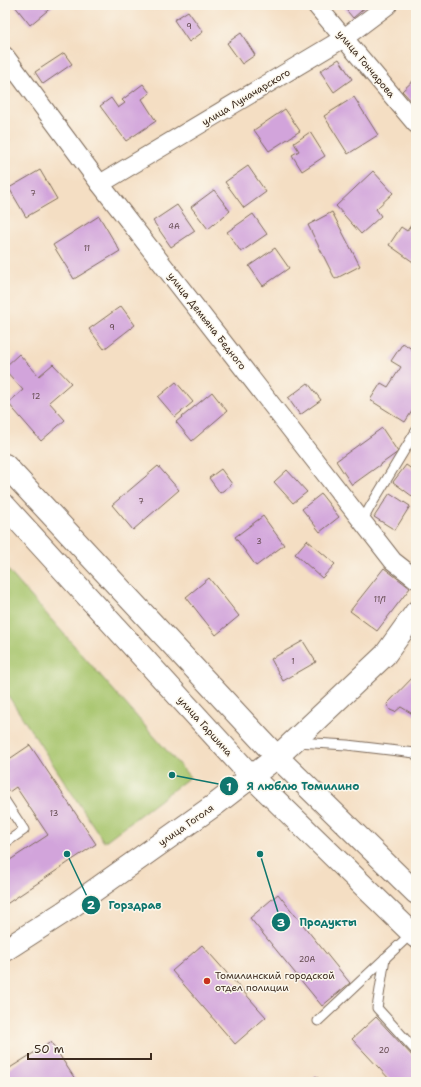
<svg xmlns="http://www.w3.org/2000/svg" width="421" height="1087" font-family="'Shantell Sans',sans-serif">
<rect width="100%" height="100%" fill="#fbf7ec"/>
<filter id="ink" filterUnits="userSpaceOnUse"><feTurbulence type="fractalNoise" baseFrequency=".025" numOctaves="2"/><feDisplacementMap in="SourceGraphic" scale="8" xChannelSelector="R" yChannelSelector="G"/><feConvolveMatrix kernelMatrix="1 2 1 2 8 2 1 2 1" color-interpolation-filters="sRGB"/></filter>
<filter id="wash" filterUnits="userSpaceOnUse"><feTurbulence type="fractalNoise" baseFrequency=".012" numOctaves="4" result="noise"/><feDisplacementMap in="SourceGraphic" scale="16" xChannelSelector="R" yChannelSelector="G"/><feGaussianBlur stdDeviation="0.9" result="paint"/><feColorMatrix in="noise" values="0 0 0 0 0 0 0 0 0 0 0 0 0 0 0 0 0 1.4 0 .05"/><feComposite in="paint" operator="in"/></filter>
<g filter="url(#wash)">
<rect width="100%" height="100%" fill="#f4dec3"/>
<!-- green -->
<path fill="#a6c46b" stroke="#707744" d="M 5,567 L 190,777 L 104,842 L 5,691 Z"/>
<g id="blocks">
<!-- building -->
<g fill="#d2a4db">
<path d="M 14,5 L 52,5 L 53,6 L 30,25 Z"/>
<path d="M 342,5 L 368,5 L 353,18 Z"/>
<path d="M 188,11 L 203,32 L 189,42 L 174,20 Z"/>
<path d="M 241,33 L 255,55 L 242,64 L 227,43 Z"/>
<path d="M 64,53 L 72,64 L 43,84 L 35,72 Z"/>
<path d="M 339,59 L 352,79 L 334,92 L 320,71 Z"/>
<path d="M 415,79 L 416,80 L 416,106 L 402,91 Z"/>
<path d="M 143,84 L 150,93 L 142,99 L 156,121 L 126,141 L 100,106 L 111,98 L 118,108 L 125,103 L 122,100 Z"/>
<path d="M 354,97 L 378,135 L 348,154 L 324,116 Z"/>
<path d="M 285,109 L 300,131 L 269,151 L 254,130 Z"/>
<path d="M 310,132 L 325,156 L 302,171 L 292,155 L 299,151 L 294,143 Z"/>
<path d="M 5,134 L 10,141 L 5,144 Z"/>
<path d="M 248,166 L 266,192 L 244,208 L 225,182 Z"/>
<path d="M 40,170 L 57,199 L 26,217 L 9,188 Z"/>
<path d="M 373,171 L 393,193 L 376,209 L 381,216 L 361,234 L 336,206 Z"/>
<path d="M 214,190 L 230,211 L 208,229 L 191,207 Z"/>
<path d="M 177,205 L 195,231 L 171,247 L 153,221 Z"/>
<path d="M 332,212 L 360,266 L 335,279 L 308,225 Z"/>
<path d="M 253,214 L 267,234 L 241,252 L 227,232 Z"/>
<path d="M 99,216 L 120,251 L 74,279 L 53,245 Z"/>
<path d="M 416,218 L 416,264 L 389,245 L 401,227 L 407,231 Z"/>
<path d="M 275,248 L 289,268 L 263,286 L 249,266 Z"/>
<path d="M 121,306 L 135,325 L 104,349 L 89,329 Z"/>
<path d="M 403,343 L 416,352 L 416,405 L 405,422 L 370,400 L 381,383 L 388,387 L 401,367 L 391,361 Z"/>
<path d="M 19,354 L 39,376 L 53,364 L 71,383 L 49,402 L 65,420 L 41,441 L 8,403 L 23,390 L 5,370 L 5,367 Z"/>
<path d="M 176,382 L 193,402 L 175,417 L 158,397 Z"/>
<path d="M 308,383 L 321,400 L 300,415 L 288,398 Z"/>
<path d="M 212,392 L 227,411 L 192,441 L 176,422 Z"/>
<path d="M 382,428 L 398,452 L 352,485 L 336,461 Z"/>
<path d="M 406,465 L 416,472 L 416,499 L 393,482 Z"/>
<path d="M 158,466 L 179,490 L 133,530 L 112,505 Z"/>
<path d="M 221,469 L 232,484 L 220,493 L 209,478 Z"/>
<path d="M 287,470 L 307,492 L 293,503 L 274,482 Z"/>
<path d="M 390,493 L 410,506 L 395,530 L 374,517 Z"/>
<path d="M 321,494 L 339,517 L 320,532 L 302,509 Z"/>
<path d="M 263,516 L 284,545 L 256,566 L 235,537 Z"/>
<path d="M 307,540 L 335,564 L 322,578 L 295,554 Z"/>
<path d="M 384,568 L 410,588 L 377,631 L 350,611 Z"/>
<path d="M 209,578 L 239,616 L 216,635 L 186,597 Z"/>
<path d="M 303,641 L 316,662 L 283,681 L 271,659 Z"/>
<path d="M 416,674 L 416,716 L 401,707 L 395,712 L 390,710 L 387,704 Z"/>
<path d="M 30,745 L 96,844 L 5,905 L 5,859 L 7,862 L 48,835 L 16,787 L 9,792 L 5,785 L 5,762 Z"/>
<path d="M 278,894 L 350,983 L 322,1006 L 250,918 Z"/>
<path d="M 202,945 L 266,1017 L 235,1044 L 172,971 Z"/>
<path d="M 376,1017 L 416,1060 L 416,1082 L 392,1082 L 352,1039 Z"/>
<path d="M 51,1042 L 77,1082 L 5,1082 L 5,1071 Z"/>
<path d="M 316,1076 L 322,1082 L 310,1082 Z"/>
</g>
</g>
</g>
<g filter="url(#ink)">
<use href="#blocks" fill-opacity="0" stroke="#7c6958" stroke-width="1"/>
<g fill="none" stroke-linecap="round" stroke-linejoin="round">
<defs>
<g id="lane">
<path d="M 362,522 L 370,507 L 416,431"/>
<path d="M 297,742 L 347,745 L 415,753 L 416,755"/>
<path d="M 5,801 L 24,830 L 5,843"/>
<path d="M 385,958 L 377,1008 L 416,1051"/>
<path d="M 318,1021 L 412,933"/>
</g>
<g id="street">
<path d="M 316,5 L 416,124"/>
<path d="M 5,56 L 100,184 L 393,561 L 416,579"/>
<path d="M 100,184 L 344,38 L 388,5"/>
</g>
<path id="secondary" d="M 5,950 L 64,912 L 216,804 L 277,757 L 385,655 L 416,612"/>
<g id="primary">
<path d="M 5,465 L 277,757 L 416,893"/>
<path d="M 5,506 L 252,777 L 416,937"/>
</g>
</defs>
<!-- lane casing -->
<use href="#lane" stroke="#7c6958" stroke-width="11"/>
<!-- street casing -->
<use href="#street" stroke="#7c6958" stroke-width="20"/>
<!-- secondary casing -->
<use href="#secondary" stroke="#7c6958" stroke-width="24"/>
<!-- primary casing -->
<use href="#primary" stroke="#7c6958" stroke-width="24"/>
<!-- lane -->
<use href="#lane" stroke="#fff" stroke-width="9"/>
<!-- street -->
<use href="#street" stroke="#fff" stroke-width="18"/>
<!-- secondary -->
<use href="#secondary" stroke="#fff" stroke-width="22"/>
<!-- primary -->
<use href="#primary" stroke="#fff" stroke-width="22"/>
</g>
</g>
<!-- markers -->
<circle fill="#c8321e" stroke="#fbf7ec" stroke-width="1.5" cx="207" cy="981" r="4"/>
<g text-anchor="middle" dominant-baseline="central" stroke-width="3" stroke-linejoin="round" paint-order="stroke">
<!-- number labels -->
<g font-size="8" fill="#61484d">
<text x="189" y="26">9</text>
<text x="33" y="193">7</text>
<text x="174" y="226">4А</text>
<text x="87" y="248">11</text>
<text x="112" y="327">9</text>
<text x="36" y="396">12</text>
<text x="141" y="501">7</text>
<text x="259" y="541">3</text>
<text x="380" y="599">11/1</text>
<text x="293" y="661">1</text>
<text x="54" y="813">13</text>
<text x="307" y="959">20А</text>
<text x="384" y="1050">20</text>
</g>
<!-- street labels -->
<g font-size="10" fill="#3b2a1e" stroke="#fbf7ec">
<text transform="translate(366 64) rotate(50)">улица Гончарова</text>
<text transform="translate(246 97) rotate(-31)">улица Луначарского</text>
<text transform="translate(207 321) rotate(52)">улица Демьяна Бедного</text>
<text transform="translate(205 726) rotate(48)">улица Гаршина</text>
<text transform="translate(186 825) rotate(-35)">улица Гоголя</text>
</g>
<!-- poi labels -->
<g font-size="10" fill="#3b2a1e" stroke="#fbf7ec" text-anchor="start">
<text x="215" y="975">Томилинский городской<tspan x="215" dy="12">отдел полиции</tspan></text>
</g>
</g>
<!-- callouts -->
<path fill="none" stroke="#0f766e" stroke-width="1.5" d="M172 775L229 786M67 854L91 905M260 854L281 922"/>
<g fill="#0f766e" stroke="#fbf7ec" stroke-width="1.5">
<circle cx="172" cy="775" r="4"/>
<circle cx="67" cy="854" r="4"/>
<circle cx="260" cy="854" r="4"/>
<circle cx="229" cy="786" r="10"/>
<circle cx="91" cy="905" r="10"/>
<circle cx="281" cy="922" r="10"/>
</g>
<g font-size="12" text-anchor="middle" font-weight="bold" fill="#fff">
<text x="229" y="791">1</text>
<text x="91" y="909">2</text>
<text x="281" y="927">3</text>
</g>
<g font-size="11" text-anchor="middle" font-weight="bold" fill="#0f766e" stroke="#fbf7ec" stroke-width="3" stroke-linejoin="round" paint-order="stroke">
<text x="303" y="790">Я люблю Томилино</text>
<text x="135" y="909">Горздрав</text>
<text x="328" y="926">Продукты</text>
</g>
<!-- margin -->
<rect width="421" height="1087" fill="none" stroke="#fbf7ec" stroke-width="20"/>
<!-- scale -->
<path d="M28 1053v6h123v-6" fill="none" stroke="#3b2a1e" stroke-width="2"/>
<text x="34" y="1053" font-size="12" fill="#3b2a1e" stroke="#fbf7ec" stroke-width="3" paint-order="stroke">50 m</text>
</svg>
